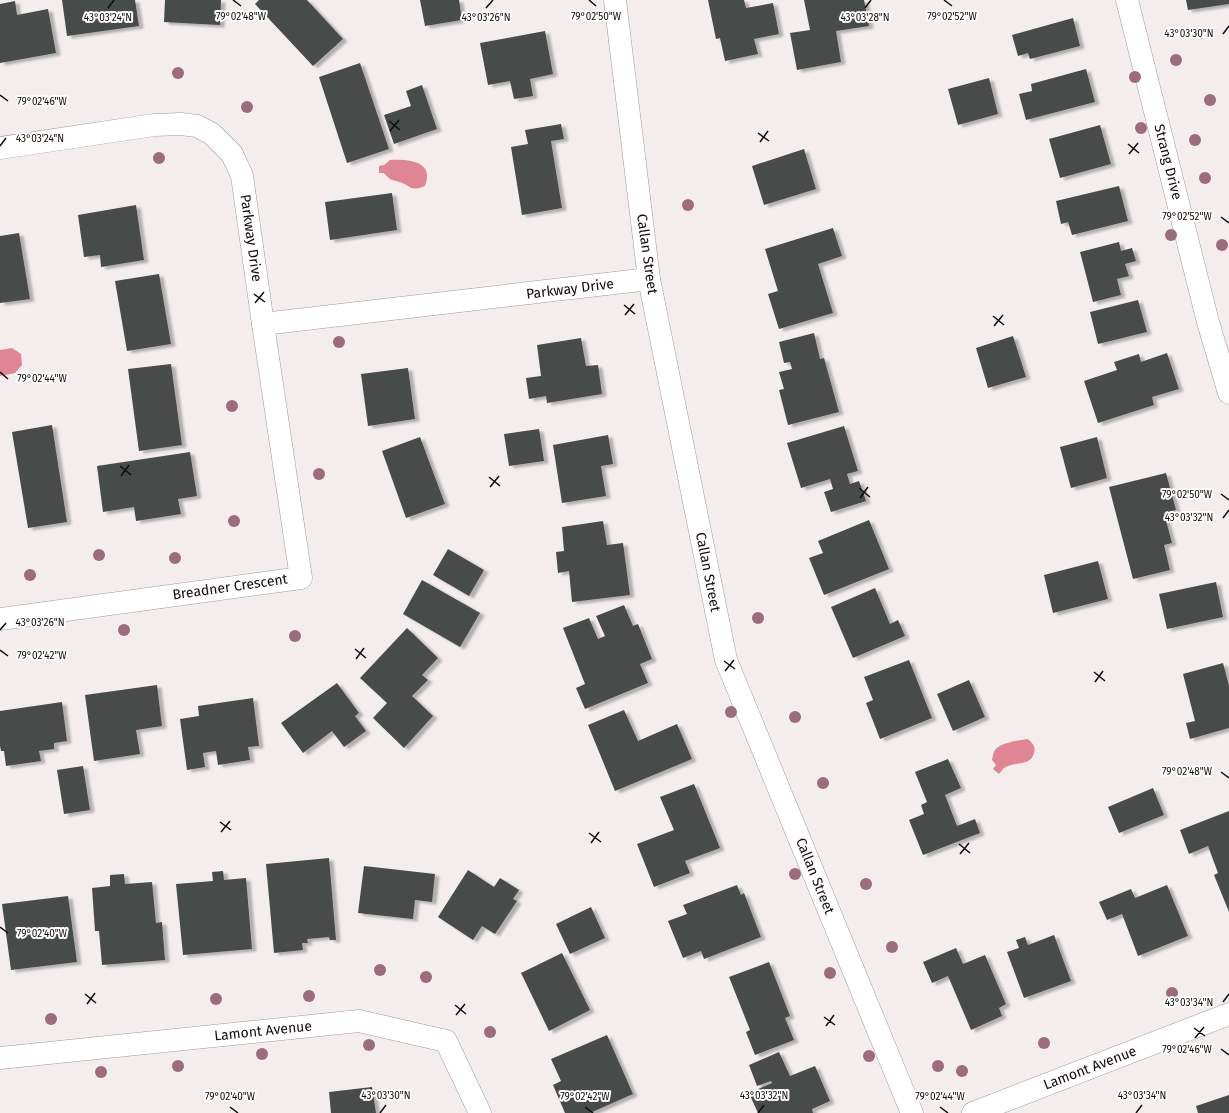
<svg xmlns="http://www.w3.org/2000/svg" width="1229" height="1113" font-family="'Fira Sans',sans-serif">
<defs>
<filter id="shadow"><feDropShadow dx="4.5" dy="2.5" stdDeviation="1" flood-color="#0004"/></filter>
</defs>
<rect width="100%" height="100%" fill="#f4edee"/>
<!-- water -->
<g fill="#e08594">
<path d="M 390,160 C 408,159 435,161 425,186 C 410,192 411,186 400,182 C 390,179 391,181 384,173 L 379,173 L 379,166 L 384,165 Z"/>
<path d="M 12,348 L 21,354 L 22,365 L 15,373 L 0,376 L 0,350 Z"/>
<path d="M 1028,739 C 1032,743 1036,746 1034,753 C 1031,767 1013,761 1004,768 C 1002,770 1001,772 999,774 L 993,769 L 996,765 L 992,760 C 993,756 993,751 997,748 C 1002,743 1020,740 1028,739 Z"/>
</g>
<!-- building -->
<g fill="#464c49" filter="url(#shadow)">
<path d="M 62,0 L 135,0 L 139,26 L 67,36 Z"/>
<path d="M 165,0 L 221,0 L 220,25 L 164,22 Z"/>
<path d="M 259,0 L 307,0 L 343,39 L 313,66 L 255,4 Z"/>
<path d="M 420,0 L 459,0 L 462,20 L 425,26 Z"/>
<path d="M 708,0 L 744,0 L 746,8 L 773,3 L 779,34 L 754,39 L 758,54 L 725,61 L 720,38 L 716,39 Z"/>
<path d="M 804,0 L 864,0 L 869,26 L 836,31 L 841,62 L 797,70 L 790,33 L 810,30 Z"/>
<path d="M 1186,0 L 1229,0 L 1229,4 L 1188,10 Z"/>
<path d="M 15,1 L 17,15 L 48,9 L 56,53 L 0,63 L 0,4 Z"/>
<path d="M 1073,18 L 1080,46 L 1030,59 L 1028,53 L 1018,56 L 1012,35 Z"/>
<path d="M 545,31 L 553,74 L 530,79 L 533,96 L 514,99 L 510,81 L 488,85 L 480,43 Z"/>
<path d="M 360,63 L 389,149 L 347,163 L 319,77 Z"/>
<path d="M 1086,69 L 1095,102 L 1026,120 L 1019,94 L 1032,91 L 1031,84 Z"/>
<path d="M 989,78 L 998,114 L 958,125 L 948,89 Z"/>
<path d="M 422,85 L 437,129 L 394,144 L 384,115 L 411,106 L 406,91 Z"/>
<path d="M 561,124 L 564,139 L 551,141 L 562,208 L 522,215 L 511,147 L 528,144 L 525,130 Z"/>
<path d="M 1100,125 L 1111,164 L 1060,178 L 1049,139 Z"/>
<path d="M 804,149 L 816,189 L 764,205 L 752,166 Z"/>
<path d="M 1119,186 L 1128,221 L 1072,235 L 1068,222 L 1061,224 L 1056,201 Z"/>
<path d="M 392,193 L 397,230 L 330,240 L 325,202 Z"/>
<path d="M 136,205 L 144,260 L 101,267 L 100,255 L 84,257 L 78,215 Z"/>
<path d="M 833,228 L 842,256 L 818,264 L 833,313 L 779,329 L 768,294 L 778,291 L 765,249 Z"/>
<path d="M 19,233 L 30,299 L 0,303 L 0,236 Z"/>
<path d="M 1119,242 L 1121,251 L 1132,248 L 1136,261 L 1125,264 L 1129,276 L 1117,279 L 1121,295 L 1093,302 L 1080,252 Z"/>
<path d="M 159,274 L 171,344 L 127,351 L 115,281 Z"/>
<path d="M 1138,300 L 1147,332 L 1098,344 L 1090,312 Z"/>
<path d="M 814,333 L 820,359 L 824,358 L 839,412 L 788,425 L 779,390 L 784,389 L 779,372 L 792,369 L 790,362 L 784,363 L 779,342 Z"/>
<path d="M 1013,336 L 1026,377 L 988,388 L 976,348 Z"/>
<path d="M 581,338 L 586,366 L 598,365 L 602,394 L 547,403 L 546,396 L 529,399 L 526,378 L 541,376 L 537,345 Z"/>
<path d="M 1167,353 L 1179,389 L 1152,397 L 1154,405 L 1098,423 L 1084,381 L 1117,370 L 1114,362 L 1139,354 L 1141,362 Z"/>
<path d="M 171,364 L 182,445 L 139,451 L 128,369 Z"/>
<path d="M 408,368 L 415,419 L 368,426 L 361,374 Z"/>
<path d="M 52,425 L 67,522 L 28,528 L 12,432 Z"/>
<path d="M 844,426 L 858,471 L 847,474 L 850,484 L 859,481 L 866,501 L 831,512 L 824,492 L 833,489 L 830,479 L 801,488 L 787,443 Z"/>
<path d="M 539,429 L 544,461 L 509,466 L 504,434 Z"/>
<path d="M 608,435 L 613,464 L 601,466 L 606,496 L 562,503 L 553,445 Z"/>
<path d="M 420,437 L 445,504 L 406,518 L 382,451 Z"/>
<path d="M 1097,437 L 1107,478 L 1071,488 L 1060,447 Z"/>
<path d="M 190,452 L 197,496 L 178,499 L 181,514 L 136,521 L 134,507 L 103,512 L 97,466 Z"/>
<path d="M 1166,473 L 1176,510 L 1164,513 L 1172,543 L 1164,545 L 1170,570 L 1133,579 L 1109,487 Z"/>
<path d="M 869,520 L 889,569 L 824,595 L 809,558 L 823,553 L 818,541 Z"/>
<path d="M 603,521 L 607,545 L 623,543 L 630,595 L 572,602 L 569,571 L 558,573 L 556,552 L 564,551 L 562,527 Z"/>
<path d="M 448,549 L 484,570 L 469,596 L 433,575 Z"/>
<path d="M 1098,561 L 1108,599 L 1053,613 L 1044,575 Z"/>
<path d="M 422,580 L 480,613 L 460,647 L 403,614 Z"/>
<path d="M 1216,582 L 1223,617 L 1167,629 L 1159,594 Z"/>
<path d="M 875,588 L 890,624 L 898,620 L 905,636 L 853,658 L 831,607 Z"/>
<path d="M 624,605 L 633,626 L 638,624 L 652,659 L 640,664 L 648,683 L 585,709 L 576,688 L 585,684 L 563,628 L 589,618 L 598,639 L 605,636 L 596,616 Z"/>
<path d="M 407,628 L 438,658 L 422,675 L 428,680 L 412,696 L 433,716 L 404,748 L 373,718 L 387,703 L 360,678 Z"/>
<path d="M 909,660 L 932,718 L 880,739 L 866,703 L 873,700 L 864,677 Z"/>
<path d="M 1223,663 L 1229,686 L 1229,728 L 1190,739 L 1186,723 L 1195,721 L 1183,674 Z"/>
<path d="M 969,680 L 985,717 L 953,731 L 937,694 Z"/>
<path d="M 337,683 L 359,713 L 355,716 L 366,731 L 344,747 L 332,731 L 303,753 L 281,723 Z"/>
<path d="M 157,685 L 162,726 L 136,730 L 140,754 L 94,761 L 85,695 Z"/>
<path d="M 253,698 L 259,746 L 248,747 L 250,760 L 218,765 L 216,751 L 203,753 L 205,767 L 187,770 L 180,719 L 199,716 L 198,706 Z"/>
<path d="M 62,702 L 67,741 L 54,743 L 54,749 L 39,751 L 41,761 L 6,766 L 4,751 L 1,751 L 0,746 L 0,711 Z"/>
<path d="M 624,710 L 638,741 L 677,724 L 692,759 L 615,791 L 588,725 Z"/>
<path d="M 948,759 L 961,788 L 945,795 L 957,826 L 975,819 L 980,833 L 923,855 L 909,820 L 924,814 L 921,805 L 927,802 L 915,772 Z"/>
<path d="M 83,766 L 90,810 L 64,814 L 57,770 Z"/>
<path d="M 694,784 L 720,848 L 685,861 L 690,873 L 654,887 L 637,844 L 674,830 L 660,797 Z"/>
<path d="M 1153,788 L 1164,815 L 1119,833 L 1108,807 Z"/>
<path d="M 1229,811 L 1229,912 L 1214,875 L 1218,873 L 1208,846 L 1189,854 L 1180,830 Z"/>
<path d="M 329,858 L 336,940 L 330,940 L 329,937 L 307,939 L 308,943 L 302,943 L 303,950 L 274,953 L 266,864 Z"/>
<path d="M 364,866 L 435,874 L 432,902 L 415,900 L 413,919 L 358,913 Z"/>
<path d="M 468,870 L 494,887 L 500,878 L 519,890 L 513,899 L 517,901 L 495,934 L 482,926 L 473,940 L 438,917 Z"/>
<path d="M 223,871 L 224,880 L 246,878 L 252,949 L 183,955 L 176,884 L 213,881 L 212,872 Z"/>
<path d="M 124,874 L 125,884 L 152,882 L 156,923 L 162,922 L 165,960 L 102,965 L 99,931 L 95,931 L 92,888 L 110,886 L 110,875 Z"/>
<path d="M 737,885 L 741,895 L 744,893 L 761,937 L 704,959 L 701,951 L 683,958 L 668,921 L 687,914 L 683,905 Z"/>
<path d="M 1167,885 L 1188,936 L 1138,956 L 1122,914 L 1107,920 L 1099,902 L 1131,889 L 1135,898 Z"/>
<path d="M 68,896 L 77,962 L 11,970 L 2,904 Z"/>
<path d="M 591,907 L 605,938 L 570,954 L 556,924 Z"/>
<path d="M 1054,935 L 1071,981 L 1024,998 L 1007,952 L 1019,948 L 1016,940 L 1025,937 L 1028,945 Z"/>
<path d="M 956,948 L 963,964 L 985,955 L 1006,1004 L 999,1008 L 1002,1016 L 971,1030 L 948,976 L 932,983 L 923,962 Z"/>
<path d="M 562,953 L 590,1010 L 549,1031 L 521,973 Z"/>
<path d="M 769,962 L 790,1016 L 785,1018 L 794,1040 L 755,1055 L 746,1032 L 750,1030 L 729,977 Z"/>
<path d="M 607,1035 L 633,1094 L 590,1113 L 565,1113 L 553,1085 L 561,1081 L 551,1059 Z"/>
<path d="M 779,1052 L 790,1076 L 815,1066 L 830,1101 L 812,1109 L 813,1113 L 758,1113 L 749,1093 L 772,1083 L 771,1081 L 757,1086 L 749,1065 Z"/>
<path d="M 372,1087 L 376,1113 L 331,1113 L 329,1092 Z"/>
<path d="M 1229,1095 L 1229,1113 L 1198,1113 L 1196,1106 Z"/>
</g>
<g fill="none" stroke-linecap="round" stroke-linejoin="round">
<defs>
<g id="minor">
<path d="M 615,0 L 649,279 L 726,660 L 912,1113"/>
<path d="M 1127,0 L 1208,322 L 1229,393"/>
<path d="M 0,148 L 154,125 L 181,124 L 197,126 L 212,134 L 232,154 L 242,176 L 263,324 L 301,578 L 0,619"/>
<path d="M 263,324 L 649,279"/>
<path d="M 0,1058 L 359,1021 L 446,1041 L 480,1113"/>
<path d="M 973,1113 L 1229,1014"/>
</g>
</defs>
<!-- minor casing -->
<use href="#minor" stroke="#a0999a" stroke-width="23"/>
<!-- minor -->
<use href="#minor" stroke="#fff" stroke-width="22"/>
</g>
<!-- trees -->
<g fill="#9c6b7c">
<circle cx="1176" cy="60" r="6"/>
<circle cx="178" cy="73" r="6"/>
<circle cx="1135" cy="77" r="6"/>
<circle cx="1210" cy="100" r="6"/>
<circle cx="247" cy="107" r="6"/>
<circle cx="1141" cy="128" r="6"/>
<circle cx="1195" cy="140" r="6"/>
<circle cx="159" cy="158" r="6"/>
<circle cx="1205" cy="178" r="6"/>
<circle cx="688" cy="205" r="6"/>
<circle cx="1171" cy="235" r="6"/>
<circle cx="1222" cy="245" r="6"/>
<circle cx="339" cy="342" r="6"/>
<circle cx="232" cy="406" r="6"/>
<circle cx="319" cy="474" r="6"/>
<circle cx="234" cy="521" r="6"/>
<circle cx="99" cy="555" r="6"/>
<circle cx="175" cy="558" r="6"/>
<circle cx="30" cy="575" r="6"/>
<circle cx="758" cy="618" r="6"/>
<circle cx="124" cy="630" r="6"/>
<circle cx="295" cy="636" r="6"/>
<circle cx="731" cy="712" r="6"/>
<circle cx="795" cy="717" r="6"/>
<circle cx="823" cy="783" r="6"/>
<circle cx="795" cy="874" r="6"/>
<circle cx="866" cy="884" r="6"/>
<circle cx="892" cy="947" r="6"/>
<circle cx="380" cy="970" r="6"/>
<circle cx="830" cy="973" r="6"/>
<circle cx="426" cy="977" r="6"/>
<circle cx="1172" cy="993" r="6"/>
<circle cx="309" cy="996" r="6"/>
<circle cx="216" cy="999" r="6"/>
<circle cx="51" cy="1019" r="6"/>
<circle cx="490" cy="1032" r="6"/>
<circle cx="1044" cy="1043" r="6"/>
<circle cx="369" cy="1045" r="6"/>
<circle cx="262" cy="1054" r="6"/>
<circle cx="869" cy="1056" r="6"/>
<circle cx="178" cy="1066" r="6"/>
<circle cx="938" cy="1066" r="6"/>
<circle cx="962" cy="1071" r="6"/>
<circle cx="101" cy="1072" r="6"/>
</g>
<!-- ticks -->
<path fill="none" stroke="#0f0d0d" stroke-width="1.5" d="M 233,0 L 241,6M 589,0 L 596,6M 944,0 L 952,6M 108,8 L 114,0M 486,8 L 493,0M 865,8 L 871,0M 1223,34 L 1229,26M 0,95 L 8,101M 389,121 L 400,130M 390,131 L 399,120M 758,133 L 769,141M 760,142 L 768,131M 1128,144 L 1139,153M 0,146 L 6,138M 1129,154 L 1138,143M 1221,217 L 1229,223M 254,294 L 265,302M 255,303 L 264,292M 624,305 L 635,314M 625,315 L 634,304M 993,316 L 1004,325M 994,326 L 1003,315M 0,372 L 8,379M 120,466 L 131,475M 121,476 L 129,465M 489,477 L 500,486M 490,487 L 499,476M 859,488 L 870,497M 1221,494 L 1229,500M 860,498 L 868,487M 1223,518 L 1229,510M 0,630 L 6,623M 355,649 L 366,658M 0,650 L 8,656M 356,659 L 364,648M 724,661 L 735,669M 725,671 L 734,660M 1094,672 L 1105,681M 1095,682 L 1103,671M 1221,772 L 1229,778M 220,822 L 231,830M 221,832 L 230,821M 589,833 L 601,842M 591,843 L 599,832M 959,844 L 970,853M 960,854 L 969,843M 0,927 L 8,933M 85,994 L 96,1003M 1223,1002 L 1229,994M 87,1004 L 95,993M 455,1005 L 466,1014M 456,1015 L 465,1004M 824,1017 L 835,1025M 826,1026 L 834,1015M 1194,1028 L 1205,1036M 1195,1038 L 1204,1027M 1221,1049 L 1229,1055M 230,1107 L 238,1113M 585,1107 L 593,1113M 940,1107 L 948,1113M 380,1113 L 386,1105M 758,1113 L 764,1105M 1136,1113 L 1142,1105"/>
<g text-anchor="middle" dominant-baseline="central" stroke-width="4" stroke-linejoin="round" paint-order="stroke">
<!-- street labels -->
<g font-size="14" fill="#0f0d0d" stroke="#fffcfc">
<text transform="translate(1168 162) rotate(76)">Strang Drive</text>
<text transform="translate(251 238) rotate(82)">Parkway Drive</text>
<text transform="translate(647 254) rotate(82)">Callan Street</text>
<text transform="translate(570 289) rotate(-7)">Parkway Drive</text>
<text transform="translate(708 572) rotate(79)">Callan Street</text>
<text transform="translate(230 587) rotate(-8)">Breadner Crescent</text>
<text transform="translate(815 876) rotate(68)">Callan Street</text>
<text transform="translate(263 1031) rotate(-6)">Lamont Avenue</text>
<text transform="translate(1090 1068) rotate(-21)">Lamont Avenue</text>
</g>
</g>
<g font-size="10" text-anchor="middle" fill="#0f0d0d" stroke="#fffcfc" stroke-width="4" stroke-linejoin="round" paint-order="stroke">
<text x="241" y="20">79°02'48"W</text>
<text x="596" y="20">79°02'50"W</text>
<text x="952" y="20">79°02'52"W</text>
<text x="865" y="21">43°03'28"N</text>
<text x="108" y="21">43°03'24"N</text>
<text x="486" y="21">43°03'26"N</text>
<text x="1189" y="37">43°03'30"N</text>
<text x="42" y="105">79°02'46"W</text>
<text x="40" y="142">43°03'24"N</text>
<text x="1187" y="220">79°02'52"W</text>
<text x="42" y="382">79°02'44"W</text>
<text x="1187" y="498">79°02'50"W</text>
<text x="1189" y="521">43°03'32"N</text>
<text x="40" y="626">43°03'26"N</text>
<text x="42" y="659">79°02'42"W</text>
<text x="1187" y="775">79°02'48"W</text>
<text x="42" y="937">79°02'40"W</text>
<text x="1189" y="1006">43°03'34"N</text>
<text x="1187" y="1053">79°02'46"W</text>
<text x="386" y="1099">43°03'30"N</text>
<text x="764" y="1099">43°03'32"N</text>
<text x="1142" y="1099">43°03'34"N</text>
<text x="230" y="1100">79°02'40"W</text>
<text x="585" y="1100">79°02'42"W</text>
<text x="940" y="1100">79°02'44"W</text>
</g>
</svg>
